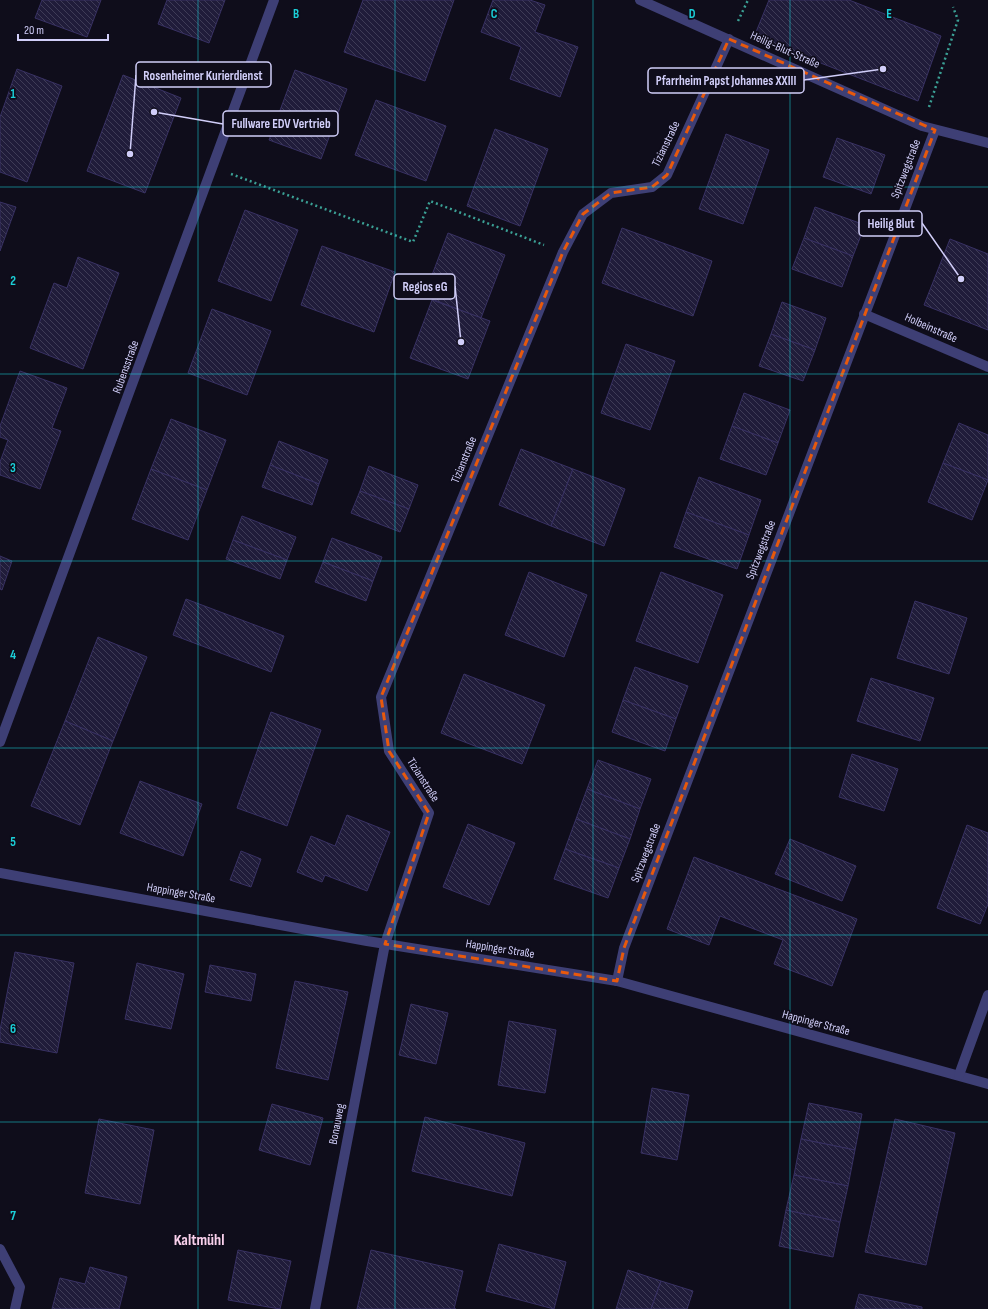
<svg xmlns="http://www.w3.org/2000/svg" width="988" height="1309" font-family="'Sofia Sans Condensed',sans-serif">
<defs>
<pattern id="building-back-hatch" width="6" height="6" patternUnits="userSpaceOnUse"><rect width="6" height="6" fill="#201c3a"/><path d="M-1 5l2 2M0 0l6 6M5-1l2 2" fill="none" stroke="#3f3c57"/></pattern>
</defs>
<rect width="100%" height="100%" fill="#0f0d1b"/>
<!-- building -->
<g fill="url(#building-back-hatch)" stroke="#383163">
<path d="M 42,0 L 101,0 L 87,37 L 35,18 Z"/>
<path d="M 167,0 L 225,0 L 209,43 L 158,24 Z"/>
<path d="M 363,0 L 454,0 L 425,81 L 344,52 Z"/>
<path d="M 493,0 L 530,0 L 545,5 L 535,32 L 578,47 L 560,97 L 510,79 L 521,47 L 481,32 Z"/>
<path d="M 769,0 L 849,0 L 941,36 L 918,101 L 754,37 Z"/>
<path d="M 17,69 L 62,86 L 27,182 L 0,172 L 0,117 Z"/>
<path d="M 295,70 L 347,89 L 321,159 L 269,140 Z"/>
<path d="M 123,75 L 181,98 L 145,193 L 87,171 Z"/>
<path d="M 376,100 L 446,126 L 426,181 L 355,155 Z"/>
<path d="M 495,129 L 548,149 L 520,226 L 467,206 Z"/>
<path d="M 726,134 L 769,150 L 743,224 L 699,209 Z"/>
<path d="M 837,138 L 885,155 L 871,194 L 823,177 Z"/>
<path d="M 0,202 L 16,207 L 0,251 Z"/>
<path d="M 815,207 L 865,225 L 853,256 L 804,238 Z"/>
<path d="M 245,210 L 298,230 L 271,301 L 218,281 Z"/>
<path d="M 622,228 L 712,261 L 693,316 L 602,283 Z"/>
<path d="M 448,233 L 505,255 L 481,318 L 424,296 Z"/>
<path d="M 804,238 L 853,256 L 842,287 L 792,269 Z"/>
<path d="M 950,239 L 988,254 L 988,330 L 924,305 Z"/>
<path d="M 322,246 L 395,272 L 374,332 L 301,305 Z"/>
<path d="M 78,257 L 119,273 L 83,369 L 30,348 L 54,283 L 67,288 Z"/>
<path d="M 432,300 L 490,321 L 468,379 L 410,358 Z"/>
<path d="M 782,302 L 826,318 L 815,350 L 771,334 Z"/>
<path d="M 212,309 L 271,331 L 247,395 L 188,373 Z"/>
<path d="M 771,334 L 815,350 L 803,381 L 759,366 Z"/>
<path d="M 626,344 L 675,361 L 650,430 L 601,413 Z"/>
<path d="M 20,371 L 67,388 L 52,428 L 61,431 L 40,489 L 0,475 L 0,462 L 8,440 L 0,437 L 0,426 Z"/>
<path d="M 744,393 L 790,410 L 778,443 L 732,426 Z"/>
<path d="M 171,419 L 226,440 L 207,490 L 151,469 Z"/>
<path d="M 959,423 L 988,435 L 988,480 L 943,463 Z"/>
<path d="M 732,426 L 778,443 L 766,475 L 720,459 Z"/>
<path d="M 279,441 L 328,460 L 319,484 L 270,465 Z"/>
<path d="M 521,449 L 573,469 L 551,526 L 499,505 Z"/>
<path d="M 943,463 L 988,480 L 972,520 L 928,502 Z"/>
<path d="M 270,465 L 319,484 L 312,505 L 262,487 Z"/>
<path d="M 369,466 L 418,485 L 409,509 L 360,491 Z"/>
<path d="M 151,469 L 207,490 L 188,540 L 132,519 Z"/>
<path d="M 573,469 L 625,489 L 604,546 L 551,526 Z"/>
<path d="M 699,477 L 761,500 L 749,535 L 686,512 Z"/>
<path d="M 360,491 L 409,509 L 400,532 L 351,513 Z"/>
<path d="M 686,512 L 749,535 L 737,569 L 674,547 Z"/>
<path d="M 242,516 L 296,537 L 287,560 L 233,540 Z"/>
<path d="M 332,538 L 382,557 L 373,581 L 323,562 Z"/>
<path d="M 233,540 L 287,560 L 280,579 L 226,559 Z"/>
<path d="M 0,556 L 12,561 L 2,590 L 0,589 Z"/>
<path d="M 323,562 L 373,581 L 366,601 L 315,582 Z"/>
<path d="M 529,572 L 587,595 L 564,657 L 505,635 Z"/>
<path d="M 661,572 L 723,595 L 698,663 L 636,641 Z"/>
<path d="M 186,599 L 284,636 L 271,672 L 173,635 Z"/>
<path d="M 915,601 L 967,618 L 949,674 L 897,658 Z"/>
<path d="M 98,637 L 147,657 L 113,741 L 65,721 Z"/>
<path d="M 635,667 L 688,686 L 676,719 L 623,700 Z"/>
<path d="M 464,674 L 545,705 L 522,764 L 441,733 Z"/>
<path d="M 871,678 L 934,698 L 920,741 L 857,721 Z"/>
<path d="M 623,700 L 676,719 L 665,751 L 612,732 Z"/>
<path d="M 271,712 L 321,730 L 287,826 L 237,808 Z"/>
<path d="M 65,721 L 113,741 L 80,825 L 31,806 Z"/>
<path d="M 852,754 L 898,769 L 884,811 L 839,797 Z"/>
<path d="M 598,760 L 651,779 L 640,809 L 587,789 Z"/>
<path d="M 140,781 L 202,804 L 183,856 L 120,833 Z"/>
<path d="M 587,789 L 640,809 L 630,839 L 576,819 Z"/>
<path d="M 347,815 L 390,832 L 367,891 L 325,875 L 322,882 L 297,872 L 311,836 L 335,846 Z"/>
<path d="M 576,819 L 630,839 L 619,868 L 565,849 Z"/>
<path d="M 468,824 L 515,843 L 489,905 L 443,887 Z"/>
<path d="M 967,825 L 988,833 L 988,904 L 980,924 L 937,908 Z"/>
<path d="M 790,839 L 856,866 L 842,901 L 775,874 Z"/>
<path d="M 565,849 L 619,868 L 608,898 L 554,879 Z"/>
<path d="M 241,851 L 261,859 L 251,887 L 230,880 Z"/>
<path d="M 694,857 L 857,919 L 832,986 L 774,964 L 783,940 L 720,916 L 709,945 L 667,929 Z"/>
<path d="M 15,952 L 74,963 L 57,1053 L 0,1042 L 0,1030 Z"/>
<path d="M 137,963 L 184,974 L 171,1029 L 125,1019 Z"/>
<path d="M 210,965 L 256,974 L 251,1001 L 205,992 Z"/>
<path d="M 295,981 L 348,992 L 328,1080 L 276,1068 Z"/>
<path d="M 411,1004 L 448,1013 L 436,1064 L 399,1055 Z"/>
<path d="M 509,1021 L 556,1030 L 545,1093 L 498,1085 Z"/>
<path d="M 652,1088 L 689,1095 L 677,1160 L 641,1153 Z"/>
<path d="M 809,1103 L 862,1114 L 855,1150 L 801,1139 Z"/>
<path d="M 272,1104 L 323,1118 L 310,1165 L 259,1150 Z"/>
<path d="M 425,1117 L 525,1143 L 512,1196 L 412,1171 Z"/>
<path d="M 99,1119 L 154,1130 L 140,1204 L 85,1193 Z"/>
<path d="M 895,1119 L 955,1133 L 926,1265 L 865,1252 Z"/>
<path d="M 801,1139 L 855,1150 L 848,1186 L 794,1175 Z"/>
<path d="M 794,1175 L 848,1186 L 840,1222 L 786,1210 Z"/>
<path d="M 786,1210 L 840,1222 L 833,1257 L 779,1246 Z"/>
<path d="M 499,1244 L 566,1262 L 554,1309 L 486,1291 Z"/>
<path d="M 238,1250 L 291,1261 L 280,1309 L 228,1300 Z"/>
<path d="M 371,1250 L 463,1271 L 454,1309 L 456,1309 L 357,1309 Z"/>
<path d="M 90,1267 L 127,1277 L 119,1309 L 52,1309 L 60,1278 L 85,1284 Z"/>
<path d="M 628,1270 L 661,1281 L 651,1309 L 616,1309 Z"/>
<path d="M 661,1281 L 693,1291 L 687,1309 L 651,1309 Z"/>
<path d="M 859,1294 L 922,1307 L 922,1309 L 855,1309 Z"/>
</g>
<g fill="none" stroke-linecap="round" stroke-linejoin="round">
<!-- path -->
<g stroke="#3ba095" stroke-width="2.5" stroke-dasharray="2 3" stroke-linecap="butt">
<path d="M 738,21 L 748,0"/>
<path d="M 929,107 L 958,20 L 953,7"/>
<path d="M 231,174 L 413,242 L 430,201 L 544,245"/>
</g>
<!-- minor -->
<g stroke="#3e3f75" stroke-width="10">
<path d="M 640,0 L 922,126 L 988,143"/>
<path d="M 864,314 L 988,367"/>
<path d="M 0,742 L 274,0"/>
<path d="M 0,873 L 367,941 L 617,981 L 988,1084"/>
<path d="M 617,981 L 624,948 L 935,130"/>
<path d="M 959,1075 L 988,995"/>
<path d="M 0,1249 L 20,1287 L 15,1309"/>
<path d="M 315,1309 L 385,944 L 429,813 L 389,751 L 381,697 L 563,252 L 583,214 L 611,193 L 652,187 L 667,175 L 729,39"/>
</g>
</g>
<!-- marked area -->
<path fill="none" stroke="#e8590c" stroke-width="3" stroke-dasharray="8 5" stroke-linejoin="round" d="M 729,39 L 935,130 L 624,948 L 617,981 L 385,944 L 429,813 L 389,751 L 381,697 L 563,252 L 583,214 L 611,193 L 652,187 L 667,175 Z"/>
<!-- grid -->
<path fill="none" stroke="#1bcfd8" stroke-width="1" stroke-opacity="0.55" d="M 198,0 L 198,1309M 395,0 L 395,1309M 593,0 L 593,1309M 790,0 L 790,1309M 0,187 L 988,187M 0,374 L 988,374M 0,561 L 988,561M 0,748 L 988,748M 0,935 L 988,935M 0,1122 L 988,1122"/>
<g text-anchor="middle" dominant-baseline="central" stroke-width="3.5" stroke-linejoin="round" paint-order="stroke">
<!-- street labels -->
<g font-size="12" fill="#d1cef9" stroke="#0f0d1b">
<text transform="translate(785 50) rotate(24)">Heilig-Blut-Straße</text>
<text transform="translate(666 144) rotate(-64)">Tizianstraße</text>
<text transform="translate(906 169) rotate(-69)">Spitzwegstraße</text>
<text transform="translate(931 328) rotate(24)">Holbeinstraße</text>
<text transform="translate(126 367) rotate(-70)">Rubensstraße</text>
<text transform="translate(464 460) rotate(-68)">Tizianstraße</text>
<text transform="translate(761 550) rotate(-69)">Spitzwegstraße</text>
<text transform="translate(423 780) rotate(57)">Tizianstraße</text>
<text transform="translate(646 853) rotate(-69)">Spitzwegstraße</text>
<text transform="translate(181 893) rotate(10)">Happinger Straße</text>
<text transform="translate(500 949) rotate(9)">Happinger Straße</text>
<text transform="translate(816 1023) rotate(15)">Happinger Straße</text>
<text transform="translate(337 1124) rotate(-79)">Bonauweg</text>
</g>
<!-- district labels -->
<g font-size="16" font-weight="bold" fill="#f9d0ec" stroke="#0f0d1b">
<text x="199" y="1240">Kaltmühl</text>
</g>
</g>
<g font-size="13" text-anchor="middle" font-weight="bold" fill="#1bcfd8" stroke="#0f0d1b" stroke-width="3.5" stroke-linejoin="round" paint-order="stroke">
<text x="296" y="18">B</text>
<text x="494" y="18">C</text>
<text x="692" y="18">D</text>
<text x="889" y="18">E</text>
<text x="13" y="98">1</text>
<text x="13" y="285">2</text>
<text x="13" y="472">3</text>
<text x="13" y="659">4</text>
<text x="13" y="846">5</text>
<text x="13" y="1033">6</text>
<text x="13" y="1220">7</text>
</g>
<!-- callouts -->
<path fill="none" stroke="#d1cef9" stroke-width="1.5" d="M130 154L136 75M883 69L804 80M154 112L223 124M961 279L922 223M461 342L455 286"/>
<g fill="#d1cef9" stroke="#0f0d1b" stroke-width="1.5">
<circle cx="130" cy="154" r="4"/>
<circle cx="883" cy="69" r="4"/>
<circle cx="154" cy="112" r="4"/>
<circle cx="961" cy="279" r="4"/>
<circle cx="461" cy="342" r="4"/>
</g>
<g fill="#0f0d1b" stroke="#d1cef9" stroke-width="1.5">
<rect x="136" y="62" width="135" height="25" rx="4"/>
<rect x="648" y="68" width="156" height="25" rx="4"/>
<rect x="223" y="111" width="115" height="25" rx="4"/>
<rect x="859" y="211" width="63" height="25" rx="4"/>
<rect x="394" y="274" width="61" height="25" rx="4"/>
</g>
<g font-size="13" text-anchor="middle" font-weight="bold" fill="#d1cef9">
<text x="203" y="80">Rosenheimer Kurierdienst</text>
<text x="726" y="85">Pfarrheim Papst Johannes XXIII</text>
<text x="281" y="128">Fullware EDV Vertrieb</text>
<text x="891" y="228">Heilig Blut</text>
<text x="425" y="291">Regios eG</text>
</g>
<!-- scale -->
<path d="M18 34v6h90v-6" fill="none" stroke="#d1cef9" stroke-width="2"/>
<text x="24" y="34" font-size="12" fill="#d1cef9" stroke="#0f0d1b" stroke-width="3" paint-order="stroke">20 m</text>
</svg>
